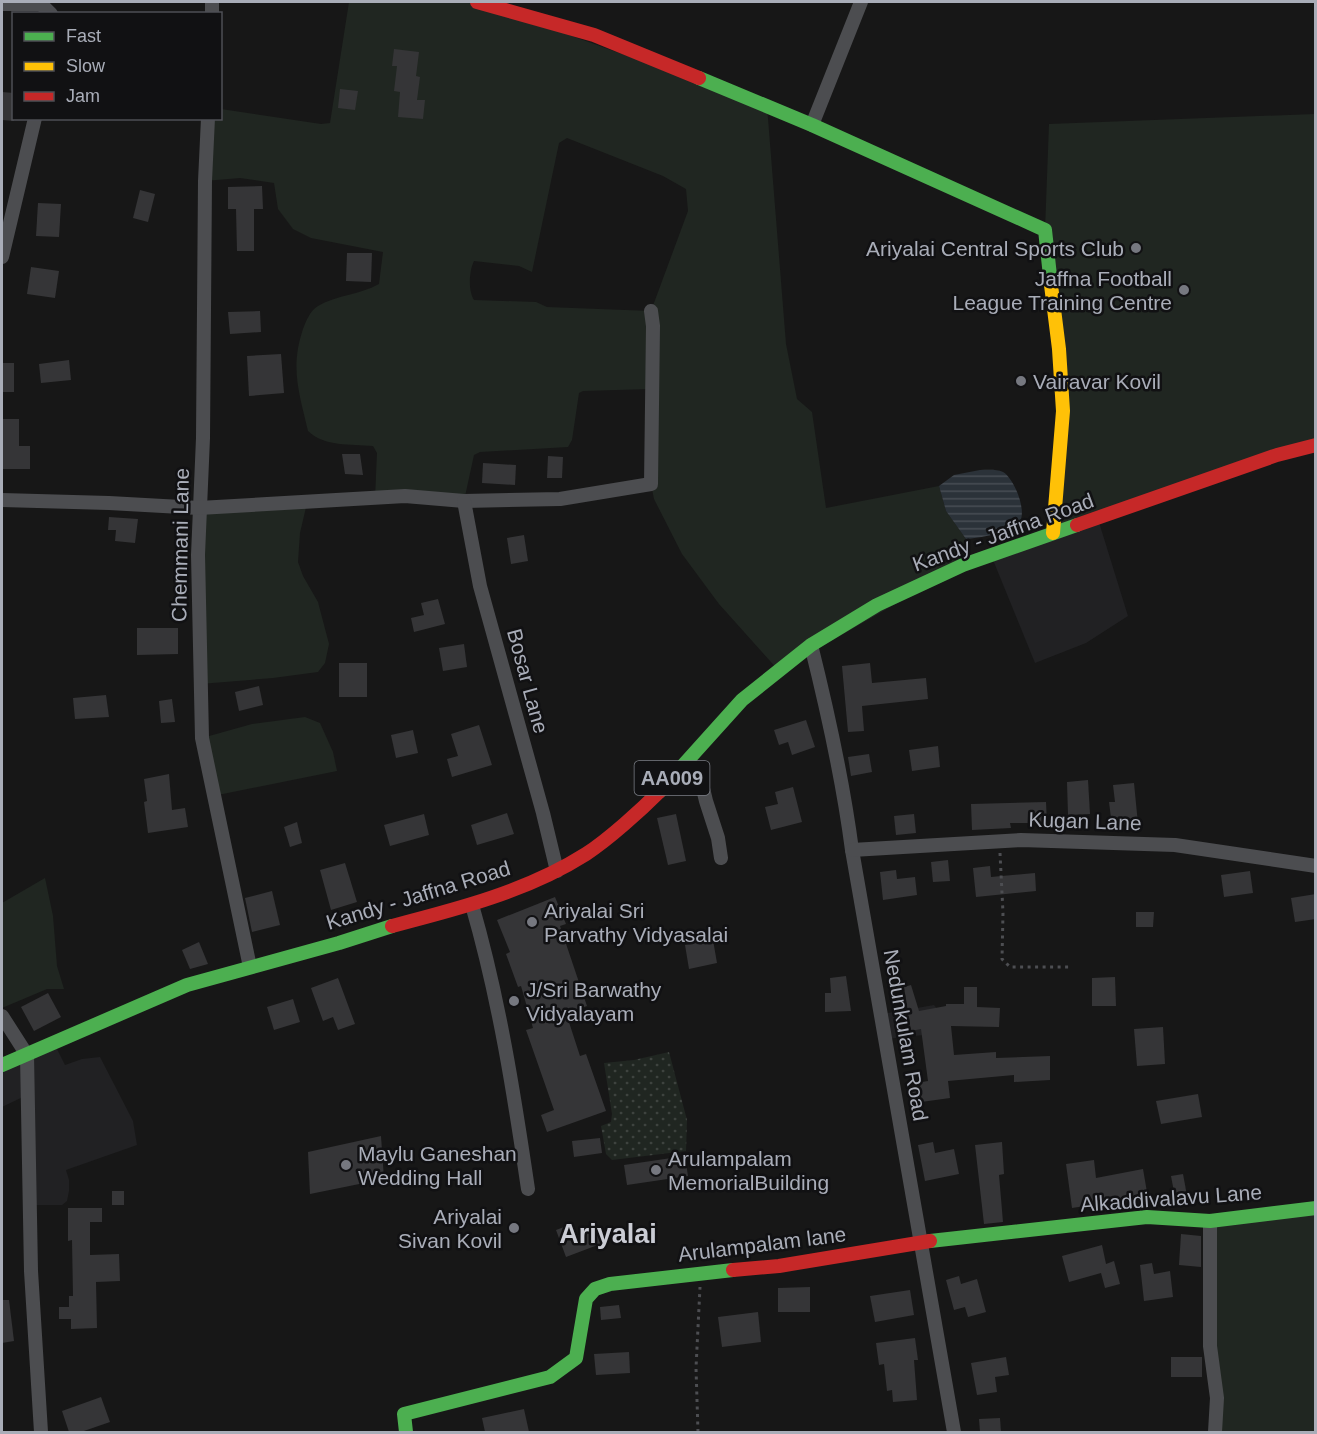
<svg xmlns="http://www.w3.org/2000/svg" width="1317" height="1434" font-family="Helvetica,sans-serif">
<defs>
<pattern id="park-dots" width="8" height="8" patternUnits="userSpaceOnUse" patternTransform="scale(1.5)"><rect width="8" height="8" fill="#202621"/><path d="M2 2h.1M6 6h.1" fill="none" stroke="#3e433f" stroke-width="1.8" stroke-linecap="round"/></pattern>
<pattern id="water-rules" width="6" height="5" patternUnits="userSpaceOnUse" patternTransform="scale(1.5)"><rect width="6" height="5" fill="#2b3239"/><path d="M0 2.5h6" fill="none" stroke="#474d54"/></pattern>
</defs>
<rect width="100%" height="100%" fill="#171717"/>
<!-- built -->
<g fill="#212123">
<path d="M 1098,519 L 1128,616 L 1086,643 L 1035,663 L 991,555 Z"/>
<path d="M 934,1005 L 942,1015 L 942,1033 L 886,1039 L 882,1014 Z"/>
<path d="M 54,1043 L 65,1065 L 82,1059 L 100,1057 L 133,1121 L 137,1145 L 66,1170 L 69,1180 L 69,1191 L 67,1201 L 62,1205 L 30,1205 L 27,1095 L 2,1107 L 2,1065 Z"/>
</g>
<!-- grass -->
<g fill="#202621" fill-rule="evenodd">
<path d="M 349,2 L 477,2 L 767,106 L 786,344 L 797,399 L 812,412 L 826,508 L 939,486 L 946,511 L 966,539 L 963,565 L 779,671 L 719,604 L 682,554 L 654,499 L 651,484 L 650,389 L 583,391 L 579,393 L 572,440 L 568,447 L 480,452 L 474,455 L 464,501 L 375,498 L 377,453 L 373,446 C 350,444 325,447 308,431 C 299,392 290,368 303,329 C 306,321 310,311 318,306 C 337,295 359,295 379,284 L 383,252 L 311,238 L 293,229 L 278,209 L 274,183 L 240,178 L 205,181 L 208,119 L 220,118 L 221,109 L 321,124 L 330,123 ZM 567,138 L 663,176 L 686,189 L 688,211 L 651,311 L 547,307 L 536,302 L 474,300 C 468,291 469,271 474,261 L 519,266 L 532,272 L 559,143 Z"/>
<path d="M 1315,114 L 1315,445 L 1053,533 L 1063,411 L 1045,230 L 1049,124 Z"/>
<path d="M 307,503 L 300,533 L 298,562 L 303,576 L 318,602 L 329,644 L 325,663 L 318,672 L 273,678 L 200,684 L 199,508 Z"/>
<path d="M 305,717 L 320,723 L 333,752 L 337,771 L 213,796 L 202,738 L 252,724 Z"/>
<path d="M 45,878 L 53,916 L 57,966 L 64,989 L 47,989 L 2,1008 L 2,903 Z"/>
<path d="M 1315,1208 L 1315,1432 L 1215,1432 L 1210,1221 Z"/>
</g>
<!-- park -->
<path fill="url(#park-dots)" d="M 669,1052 L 687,1120 L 686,1151 L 612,1160 L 606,1154 L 601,1126 L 611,1122 L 612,1114 L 604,1063 L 634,1060 Z"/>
<!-- water -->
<path fill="url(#water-rules)" d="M 980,470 C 988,470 996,469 1003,472 C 1014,478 1028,512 1019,523 C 1010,533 979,538 966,539 L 946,511 L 939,486 L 954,475 Z"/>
<!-- building -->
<g fill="#353537">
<path d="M 394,49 L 419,52 L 416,76 L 420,77 L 417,100 L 425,100 L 423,119 L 398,117 L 400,92 L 394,91 L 397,66 L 392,66 Z"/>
<path d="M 340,89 L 358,91 L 355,110 L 338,108 Z"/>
<path d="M 2,92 L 14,93 L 14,121 L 2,120 Z"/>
<path d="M 262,186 L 263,209 L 254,209 L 254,251 L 237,251 L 236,209 L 228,209 L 228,187 Z"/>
<path d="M 140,190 L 155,194 L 148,222 L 133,218 Z"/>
<path d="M 38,203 L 61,204 L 59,237 L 36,236 Z"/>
<path d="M 347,253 L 372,253 L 371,282 L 346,281 Z"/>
<path d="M 31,267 L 59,271 L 55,298 L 27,294 Z"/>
<path d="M 260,311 L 261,332 L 230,334 L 228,312 Z"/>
<path d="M 281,354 L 284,393 L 249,396 L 247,356 Z"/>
<path d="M 69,360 L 71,380 L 41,383 L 39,364 Z"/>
<rect x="2" y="363" width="12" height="29"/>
<path d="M 2,419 L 19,419 L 19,446 L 30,446 L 30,469 L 3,469 Z"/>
<path d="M 342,454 L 360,454 L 363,475 L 345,474 Z"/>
<path d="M 548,456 L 563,457 L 562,478 L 547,478 Z"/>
<path d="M 483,463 L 516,465 L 515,485 L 482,483 Z"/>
<path d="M 109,517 L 138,519 L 135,543 L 115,541 L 116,530 L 108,530 Z"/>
<path d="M 524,535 L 528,561 L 511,564 L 507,538 Z"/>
<path d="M 438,599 L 445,624 L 414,632 L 411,618 L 424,615 L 421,603 Z"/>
<path d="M 137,628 L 178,628 L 178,654 L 137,655 Z"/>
<path d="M 464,644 L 467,667 L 443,671 L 439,648 Z"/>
<rect x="339" y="663" width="28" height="34"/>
<path d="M 870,663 L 872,683 L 926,678 L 928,699 L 862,706 L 864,731 L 848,732 L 842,666 Z"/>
<path d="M 259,686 L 263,705 L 239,711 L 235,692 Z"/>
<path d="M 106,695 L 109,717 L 75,719 L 73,698 Z"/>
<path d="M 172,699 L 175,722 L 161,723 L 159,701 Z"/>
<path d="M 806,720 L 815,747 L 792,755 L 788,742 L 779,745 L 774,730 Z"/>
<path d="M 479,725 L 492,765 L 452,777 L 447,759 L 458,756 L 451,734 Z"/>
<path d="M 413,730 L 418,753 L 396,758 L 391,735 Z"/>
<path d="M 938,746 L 940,767 L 912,771 L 909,750 Z"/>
<path d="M 869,754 L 872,772 L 851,776 L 848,757 Z"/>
<path d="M 169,774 L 172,810 L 185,808 L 188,827 L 148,833 L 144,802 L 147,801 L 144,779 Z"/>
<path d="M 1088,780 L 1090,814 L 1068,815 L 1067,782 Z"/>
<path d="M 1134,783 L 1138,824 L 1112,826 L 1109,802 L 1115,802 L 1113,785 Z"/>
<path d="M 793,787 L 802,822 L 771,830 L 765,807 L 778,804 L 775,792 Z"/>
<path d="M 1046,802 L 1047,823 L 1010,823 L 1011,828 L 972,830 L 971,804 Z"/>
<path d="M 507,813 L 514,834 L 477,845 L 471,825 Z"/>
<path d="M 424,814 L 429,835 L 390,846 L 384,825 Z"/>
<path d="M 676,814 L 686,861 L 668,865 L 657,818 Z"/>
<path d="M 914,814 L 916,833 L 896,835 L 894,816 Z"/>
<path d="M 297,822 L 302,843 L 290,847 L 284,827 Z"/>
<path d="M 948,860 L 950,881 L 933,882 L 931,862 Z"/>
<path d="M 345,863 L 357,902 L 331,910 L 320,870 Z"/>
<path d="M 990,866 L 991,877 L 1035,873 L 1036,891 L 976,897 L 973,868 Z"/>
<path d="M 896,870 L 897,879 L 915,877 L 917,895 L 883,900 L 880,872 Z"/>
<path d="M 1250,871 L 1253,893 L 1224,897 L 1221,875 Z"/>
<path d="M 272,891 L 280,925 L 252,932 L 245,898 Z"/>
<path d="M 1316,894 L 1316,919 L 1295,922 L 1291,898 Z"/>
<path d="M 555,897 L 566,924 L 560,926 L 587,1006 L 566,1013 L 580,1056 L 586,1054 L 606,1111 L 547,1132 L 541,1115 L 554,1110 L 526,1030 L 533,1028 L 521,986 L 518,987 L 506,954 L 510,952 L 497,920 Z"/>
<path d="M 1136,912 L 1154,912 L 1153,927 L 1136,927 Z"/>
<path d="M 713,940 L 717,963 L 689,969 L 685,945 Z"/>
<path d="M 199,942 L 208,964 L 190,969 L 182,950 Z"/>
<path d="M 846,976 L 851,1011 L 825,1012 L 825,993 L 831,993 L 830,978 Z"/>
<path d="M 1115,977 L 1116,1006 L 1092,1006 L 1092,978 Z"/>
<path d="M 338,978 L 355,1024 L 338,1030 L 333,1017 L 323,1021 L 311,988 Z"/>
<path d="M 911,985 L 919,1011 L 946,1006 L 946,1004 L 964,1004 L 964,987 L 977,987 L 977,1007 L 1000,1008 L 999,1027 L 951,1026 L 954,1055 L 996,1052 L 996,1058 L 1050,1056 L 1050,1080 L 1014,1082 L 1014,1075 L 948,1081 L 950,1098 L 914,1103 L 911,1084 L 928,1081 L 921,1029 L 911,1031 L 904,987 Z"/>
<path d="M 48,993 L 61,1017 L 34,1031 L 21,1007 Z"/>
<path d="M 293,999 L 300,1022 L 274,1030 L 267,1007 Z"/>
<path d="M 1163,1027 L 1165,1064 L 1137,1066 L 1134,1029 Z"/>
<path d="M 1198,1094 L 1202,1117 L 1161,1124 L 1156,1101 Z"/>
<path d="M 381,1136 L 384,1179 L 310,1194 L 308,1152 Z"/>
<path d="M 600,1138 L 602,1153 L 574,1157 L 572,1141 Z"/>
<path d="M 933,1142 L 935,1153 L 954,1149 L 959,1174 L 925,1181 L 918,1145 Z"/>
<path d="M 1002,1142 L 1004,1174 L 999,1175 L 1003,1222 L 984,1224 L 975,1145 Z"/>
<path d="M 685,1156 L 688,1176 L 627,1185 L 624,1165 Z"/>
<path d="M 1094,1160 L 1096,1178 L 1143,1169 L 1148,1198 L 1111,1204 L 1111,1202 L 1072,1208 L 1066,1164 Z"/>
<path d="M 1183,1174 L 1188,1201 L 1176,1203 L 1171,1176 Z"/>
<rect x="112" y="1191" width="12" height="14"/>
<path d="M 68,1208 L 102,1208 L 102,1222 L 90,1222 L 90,1255 L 119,1254 L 120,1281 L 96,1282 L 97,1328 L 71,1329 L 71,1319 L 59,1319 L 59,1307 L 69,1307 L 69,1296 L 73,1296 L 72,1240 L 68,1241 Z"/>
<path d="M 572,1224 L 576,1236 L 597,1228 L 603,1243 L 566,1257 L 556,1230 Z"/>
<path d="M 1181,1234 L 1201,1236 L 1201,1267 L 1179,1265 Z"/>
<path d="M 1102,1245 L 1106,1264 L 1114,1261 L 1120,1284 L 1105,1288 L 1101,1273 L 1069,1282 L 1062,1256 Z"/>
<path d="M 1152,1263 L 1154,1274 L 1170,1271 L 1173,1297 L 1144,1301 L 1140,1265 Z"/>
<path d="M 959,1276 L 961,1284 L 977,1279 L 986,1312 L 968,1317 L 965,1307 L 954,1310 L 946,1280 Z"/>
<path d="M 810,1287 L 810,1312 L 778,1312 L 778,1288 Z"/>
<path d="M 910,1290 L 914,1315 L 875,1322 L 870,1296 Z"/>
<path d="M 2,1300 L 9,1300 L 14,1341 L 2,1343 Z"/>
<path d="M 619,1305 L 621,1318 L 601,1320 L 600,1307 Z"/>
<path d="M 758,1312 L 761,1342 L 722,1347 L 718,1317 Z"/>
<path d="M 915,1338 L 918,1360 L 914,1360 L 917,1400 L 893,1402 L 892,1390 L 887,1391 L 884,1364 L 879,1365 L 876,1343 Z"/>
<path d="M 629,1352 L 630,1373 L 596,1375 L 594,1354 Z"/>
<path d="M 1006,1357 L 1009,1375 L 995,1377 L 997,1392 L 977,1395 L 971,1363 Z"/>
<rect x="1171" y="1357" width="31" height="20"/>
<path d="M 101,1397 L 110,1422 L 81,1432 L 69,1432 L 62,1411 Z"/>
<path d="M 524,1409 L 529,1432 L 485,1432 L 482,1418 Z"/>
<path d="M 1000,1418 L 1001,1432 L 980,1432 L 979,1419 Z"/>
</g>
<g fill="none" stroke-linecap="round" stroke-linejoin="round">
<!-- path -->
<g stroke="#4d4e52" stroke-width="3" stroke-dasharray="3 4.5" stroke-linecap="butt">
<path d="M 1000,853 L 1003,913 L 1002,959 L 1010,967 L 1070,967"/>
<path d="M 698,1432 L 696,1368 L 700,1287"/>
</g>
<!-- street -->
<g stroke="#4c4d50" stroke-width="14">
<path d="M 2,4 L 41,4 L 51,14"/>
<path d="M 212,14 L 212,2"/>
<path d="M 208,118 L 205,181 L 203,438 L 198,555 L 202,738 L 250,967"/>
<path d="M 812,125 L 861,2"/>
<path d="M 2,257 L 35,118"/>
<path d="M 2,500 L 109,503 L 199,508 L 405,496 L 464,501 L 560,499 L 651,484 L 653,326 L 651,311"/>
<path d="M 464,501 L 480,586 L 543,813 L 557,871"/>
<path d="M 811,645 C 828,713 843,781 852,850 L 954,1432"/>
<path d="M 685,765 L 700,776 L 706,801 L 718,838 L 721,858"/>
<path d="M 852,850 L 1021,840 L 1175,845 L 1316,866"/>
<path d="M 472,905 C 499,998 514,1094 528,1189"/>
<path d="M 2,1016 L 27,1055 L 31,1271 L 41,1432"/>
<path d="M 1210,1221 L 1210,1346 L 1217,1398 L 1215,1432"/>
</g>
<!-- fast -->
<g stroke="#4caf50" stroke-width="14">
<path d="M 699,78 L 812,125 L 1045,230 L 1051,285"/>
<path d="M 660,791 L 742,700 L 811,645 L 877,605 L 963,565 L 1077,525"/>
<path d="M 2,1065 L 187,985 L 339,943 L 392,926"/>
<path d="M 930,1241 L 1147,1217 L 1210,1221 L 1316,1208"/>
<path d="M 406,1432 L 404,1414 L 550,1377 L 576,1358 L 586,1299 L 595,1289 L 610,1284 L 733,1270"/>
</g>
<!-- slow -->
<path stroke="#ffc107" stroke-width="14" d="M 1051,285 L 1059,349 L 1063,411 L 1053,533"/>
<!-- jam -->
<g stroke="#c62828" stroke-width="14">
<path d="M 477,2 L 594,35 L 699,78"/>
<path d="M 1077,525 L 1277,455 L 1316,445"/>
<path d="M 392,926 C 458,909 528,891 586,854 C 609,839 641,810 660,791"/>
<path d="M 733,1270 L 779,1266 L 930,1241"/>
</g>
</g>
<!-- markers -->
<g fill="#767880" stroke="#111113" stroke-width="2">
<circle cx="1136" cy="248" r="6"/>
<circle cx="1184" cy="290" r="6"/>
<circle cx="1021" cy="381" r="6"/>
<circle cx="532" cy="922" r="6"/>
<circle cx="514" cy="1001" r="6"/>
<circle cx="346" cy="1165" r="6"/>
<circle cx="656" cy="1170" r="6"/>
<circle cx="514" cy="1228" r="6"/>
</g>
<g text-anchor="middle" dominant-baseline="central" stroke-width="5" stroke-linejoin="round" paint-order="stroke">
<!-- shield labels -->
<rect fill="#111113" stroke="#7b7e86" stroke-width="1.5" x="634.5" y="761" width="75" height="34" rx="4.5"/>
<g font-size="20" font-weight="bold" fill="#a9adb8">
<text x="672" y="778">AA009</text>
</g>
<!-- poi labels -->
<g font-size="21" fill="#a9adb8" stroke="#111113" text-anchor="start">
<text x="1124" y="248" text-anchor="end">Ariyalai Central Sports Club</text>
<text x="1172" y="278" text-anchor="end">Jaffna Football<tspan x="1172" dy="24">League Training Centre</tspan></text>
<text x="1033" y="381">Vairavar Kovil</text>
<text x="544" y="910">Ariyalai Sri<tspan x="544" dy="24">Parvathy Vidyasalai</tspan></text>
<text x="526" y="989">J/Sri Barwathy<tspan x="526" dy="24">Vidyalayam</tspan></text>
<text x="358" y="1153">Maylu Ganeshan<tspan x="358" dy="24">Wedding Hall</tspan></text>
<text x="668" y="1158">Arulampalam<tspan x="668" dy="24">MemorialBuilding</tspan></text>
<text x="502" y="1216" text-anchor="end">Ariyalai<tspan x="502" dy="24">Sivan Kovil</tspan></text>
</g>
<!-- street labels -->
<g font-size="21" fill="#a9adb8" stroke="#111113">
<text transform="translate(1003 532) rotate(-20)">Kandy - Jaffna Road</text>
<text transform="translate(180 545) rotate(-89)">Chemmani Lane</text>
<text transform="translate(528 681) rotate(75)">Bosar Lane</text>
<text transform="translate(1085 821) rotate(2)">Kugan Lane</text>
<text transform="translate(418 895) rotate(-17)">Kandy - Jaffna Road</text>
<text transform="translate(906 1035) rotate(80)">Nedunkulam Road</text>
<text transform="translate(1171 1198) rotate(-4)">Alkaddivalavu Lane</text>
<text transform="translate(762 1244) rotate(-7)">Arulampalam lane</text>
</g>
<!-- district labels -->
<g font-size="27" font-weight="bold" fill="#caccd4" stroke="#111113">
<text x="608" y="1234">Ariyalai</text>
</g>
</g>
<!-- border -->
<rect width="1317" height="1434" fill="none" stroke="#a9adb8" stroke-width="6"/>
<!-- legend -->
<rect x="12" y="12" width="210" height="108" fill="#111113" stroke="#4e4f55" stroke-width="1.5"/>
<rect x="24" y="32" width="30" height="9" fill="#4caf50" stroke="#4e4f55" stroke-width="1.5"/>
<text x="66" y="42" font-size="18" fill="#a9adb8">Fast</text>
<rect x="24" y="62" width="30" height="9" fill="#ffc107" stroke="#4e4f55" stroke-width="1.5"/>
<text x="66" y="72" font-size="18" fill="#a9adb8">Slow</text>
<rect x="24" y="92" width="30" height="9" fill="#c62828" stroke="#4e4f55" stroke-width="1.5"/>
<text x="66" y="102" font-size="18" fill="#a9adb8">Jam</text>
</svg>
